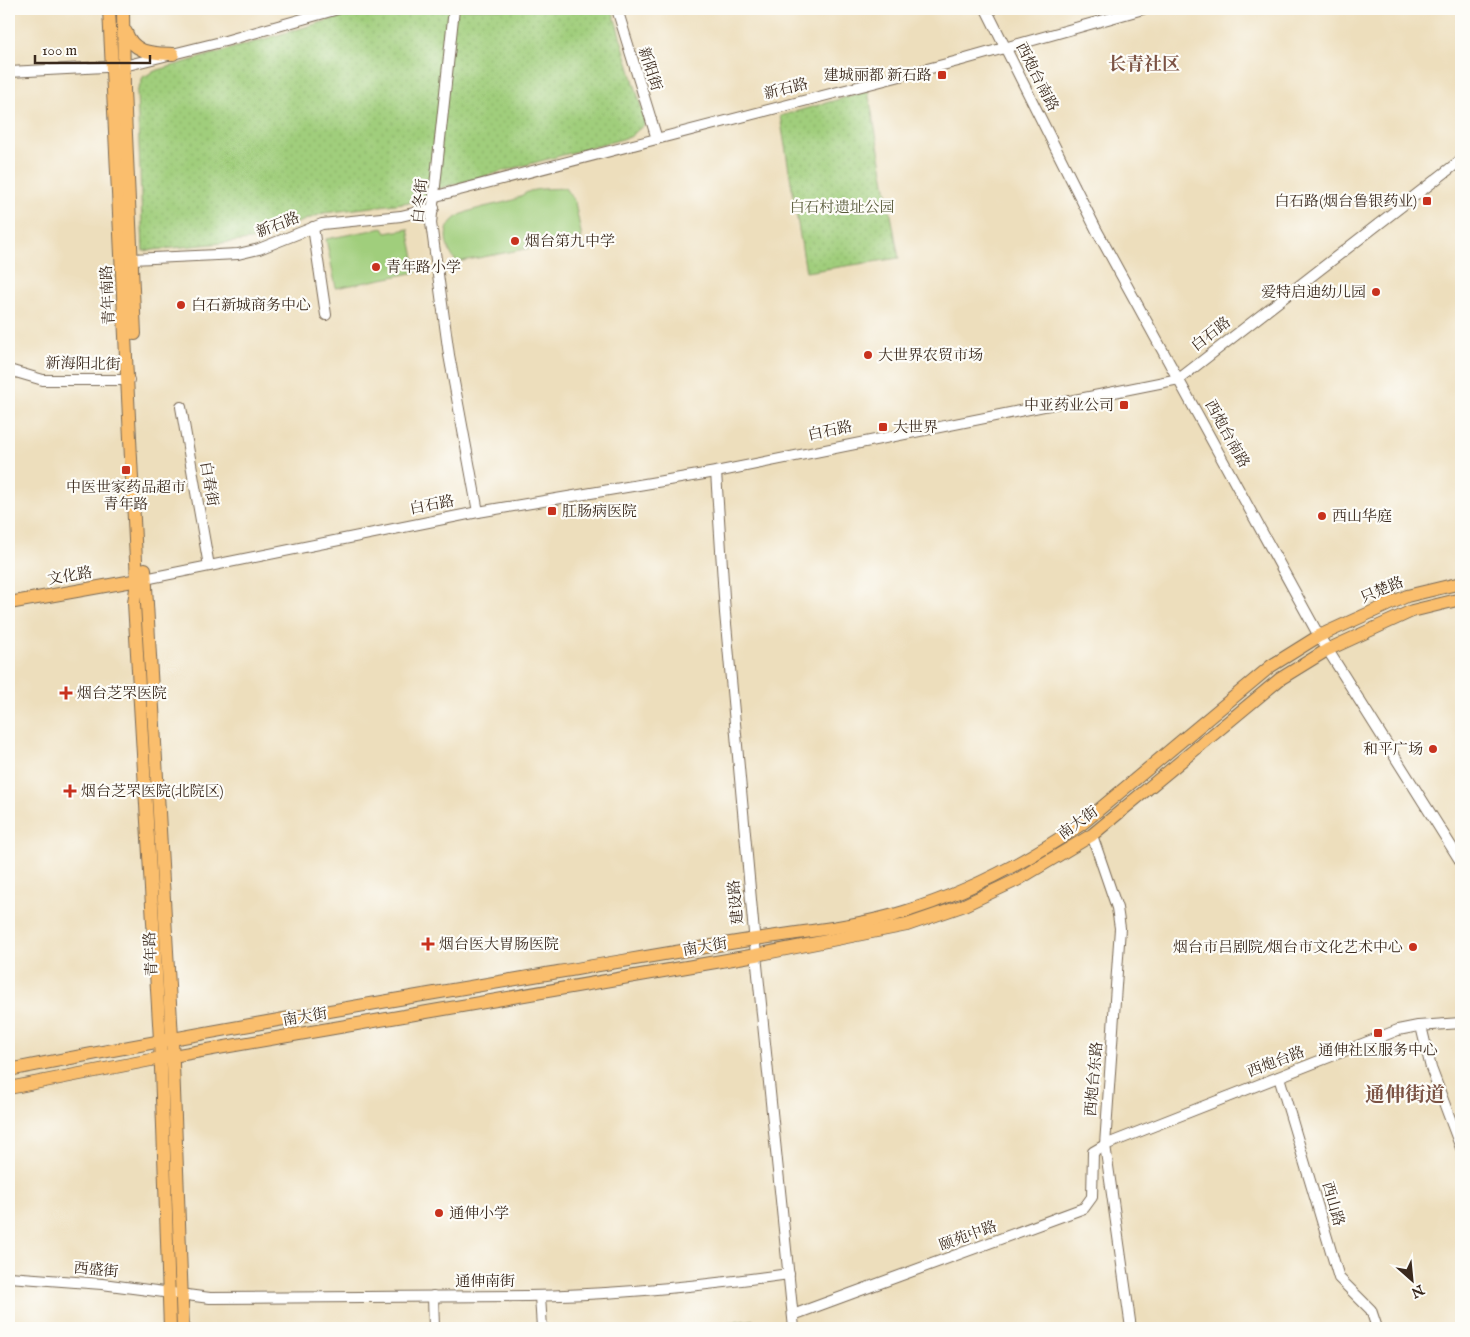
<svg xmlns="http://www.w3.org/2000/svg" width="1470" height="1337" font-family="'IM FELL English','Noto Serif SC',serif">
<defs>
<pattern id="grass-dots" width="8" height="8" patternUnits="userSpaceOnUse" patternTransform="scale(1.25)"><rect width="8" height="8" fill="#a0ce7c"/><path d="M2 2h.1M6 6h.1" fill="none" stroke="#8bb16b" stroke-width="1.8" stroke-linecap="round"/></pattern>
</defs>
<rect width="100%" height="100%" fill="#fdfcf7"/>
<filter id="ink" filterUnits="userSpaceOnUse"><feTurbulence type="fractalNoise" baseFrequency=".02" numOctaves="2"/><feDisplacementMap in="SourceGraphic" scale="10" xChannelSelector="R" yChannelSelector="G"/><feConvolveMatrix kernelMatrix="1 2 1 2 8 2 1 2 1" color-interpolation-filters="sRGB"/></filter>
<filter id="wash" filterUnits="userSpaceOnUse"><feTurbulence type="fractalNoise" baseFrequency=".0096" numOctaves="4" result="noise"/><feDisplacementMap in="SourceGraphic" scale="20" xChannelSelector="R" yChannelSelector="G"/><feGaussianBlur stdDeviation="1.12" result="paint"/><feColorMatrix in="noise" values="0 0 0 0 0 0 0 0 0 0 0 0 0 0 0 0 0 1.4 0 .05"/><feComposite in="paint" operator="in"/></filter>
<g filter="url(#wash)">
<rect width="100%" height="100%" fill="#eddebc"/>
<!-- grass -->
<g fill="url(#grass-dots)" stroke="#6e7c4d">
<path d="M 367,9 L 612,9 L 646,123 L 630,137 L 433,190 L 427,200 L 324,213 L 251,240 L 143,251 L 137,92 L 143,77 L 155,71 Z"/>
<path d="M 868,91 L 899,258 L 806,272 L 780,116 Z"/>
</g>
<!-- pitch -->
<g fill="#a0ce7c" stroke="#6e7c4d">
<path d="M 565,188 L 575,202 L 582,238 L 457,262 C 447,252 441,233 452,221 C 463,209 497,205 513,200 C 519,198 524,193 530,191 C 541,188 554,189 565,188 Z"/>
<path d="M 383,228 L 386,233 L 408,229 L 417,272 L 336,288 L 326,239 Z"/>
<path d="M 753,1320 L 753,1328 L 688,1328 L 688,1327 Z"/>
</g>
</g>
<g filter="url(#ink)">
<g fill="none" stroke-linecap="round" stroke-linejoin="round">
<defs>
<g id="minor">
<path d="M 454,9 L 431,223 L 449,355 L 478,512"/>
<path d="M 617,9 L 657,139"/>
<path d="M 986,9 L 1097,231 L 1319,636 L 1461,862"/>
<path d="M 9,72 L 124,66 L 225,41 L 338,9"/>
<path d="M 436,196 L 962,60 L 1143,9"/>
<path d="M 313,227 L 326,315"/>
<path d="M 132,259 L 238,254 L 259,249 L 322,224 L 401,216 L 434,208"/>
<path d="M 9,370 L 43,380 L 129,380"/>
<path d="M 181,407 L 209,566"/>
<path d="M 716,472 L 725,613 L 756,955 L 794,1328"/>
<path d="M 145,579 L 478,512 L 716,472 L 1179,379 L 1461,160"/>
<path d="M 1092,835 L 1117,908 L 1120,928 L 1105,1145 L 1131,1328"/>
<path d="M 1421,1026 L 1431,1068 L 1461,1148"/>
<path d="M 1279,1077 L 1339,1278 L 1371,1310 L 1377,1328"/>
<path d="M 9,1277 L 102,1284 L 210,1298 L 527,1296 C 614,1295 702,1286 789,1274"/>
<path d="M 433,1296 L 434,1328"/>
<path d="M 540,1296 L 542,1328"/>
<path d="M 793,1315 L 1084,1208 L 1092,1197 L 1093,1152 L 1105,1145 L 1398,1030 L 1418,1026 L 1461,1023"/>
</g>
<g id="major">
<path d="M 109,9 L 137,581 L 134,603 L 160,1040 L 170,1328"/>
<path d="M 123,9 L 124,90 L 135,334"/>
<path d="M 126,32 C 134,54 152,53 173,54"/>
<path d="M 145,569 L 172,1038 L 183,1328"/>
<path d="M 9,603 L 144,579"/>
<path d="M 9,1070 C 191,1034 375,1003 558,972 C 624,961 690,949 756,939 C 806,931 856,927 904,912 C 969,892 1028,861 1083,823 L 1271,666 L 1319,636 L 1407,596 L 1461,583"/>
<path d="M 9,1088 L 161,1058 L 756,955 L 907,925 L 962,906 L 1017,880 L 1092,835 L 1280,679 L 1327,650 L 1412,611 L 1461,599"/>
</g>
</defs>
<!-- minor casing -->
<use href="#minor" stroke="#796955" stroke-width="12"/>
<!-- major casing -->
<use href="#major" stroke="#796955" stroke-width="14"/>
<!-- minor -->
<use href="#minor" stroke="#fff" stroke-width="10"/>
<!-- major -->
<use href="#major" stroke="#fabe6d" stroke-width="12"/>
</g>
</g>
<!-- markers -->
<g fill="#c8321e" stroke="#fdfcf7" stroke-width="2">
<rect x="937" y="70" width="10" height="10" rx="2.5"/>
<rect x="1422" y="196" width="10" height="10" rx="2.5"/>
<circle cx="515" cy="241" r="5"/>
<circle cx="376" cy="267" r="5"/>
<circle cx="1376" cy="292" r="5"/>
<circle cx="181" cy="305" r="5"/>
<circle cx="868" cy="355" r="5"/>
<rect x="1119" y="400" width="10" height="10" rx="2.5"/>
<rect x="878" y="422" width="10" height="10" rx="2.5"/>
<rect x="121" y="465" width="10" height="10" rx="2.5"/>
<rect x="547" y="506" width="10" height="10" rx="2.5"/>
<circle cx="1322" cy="516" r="5"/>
<path d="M63.5 685.5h5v5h5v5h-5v5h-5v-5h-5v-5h5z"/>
<circle cx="1433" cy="749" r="5"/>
<path d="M67.5 783.5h5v5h5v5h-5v5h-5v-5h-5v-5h5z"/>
<path d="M425.5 936.5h5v5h5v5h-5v5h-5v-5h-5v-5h5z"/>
<circle cx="1413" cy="947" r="5"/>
<rect x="1373" y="1028" width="10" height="10" rx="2.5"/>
<circle cx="439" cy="1213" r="5"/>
</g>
<g text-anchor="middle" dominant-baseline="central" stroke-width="4.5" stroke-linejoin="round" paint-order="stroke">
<!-- street labels -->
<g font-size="15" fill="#3b2a1e" stroke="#fdfcf7">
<text transform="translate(650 69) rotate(72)">新阳街</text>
<text transform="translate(1037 77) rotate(63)">西炮台南路</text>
<text transform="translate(786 89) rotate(-14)">新石路</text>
<text transform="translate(420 201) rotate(-85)">白冬街</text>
<text transform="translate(278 225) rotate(-21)">新石路</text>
<text transform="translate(108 295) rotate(-93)">青年南路</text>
<text transform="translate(1211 334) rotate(-38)">白石路</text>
<text transform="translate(83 364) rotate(1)">新海阳北街</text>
<text transform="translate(830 431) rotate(-12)">白石路</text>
<text transform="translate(1227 434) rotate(61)">西炮台南路</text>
<text transform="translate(209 484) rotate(80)">白春街</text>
<text transform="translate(432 505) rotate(-11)">白石路</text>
<text transform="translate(70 576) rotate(-10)">文化路</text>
<text transform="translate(1382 590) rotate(-23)">只楚路</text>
<text transform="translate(1078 823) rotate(-36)">南大街</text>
<text transform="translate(736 902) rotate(-95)">建设路</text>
<text transform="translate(705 947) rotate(-10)">南大街</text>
<text transform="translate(151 954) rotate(-93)">青年路</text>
<text transform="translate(305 1017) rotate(-10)">南大街</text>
<text transform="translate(1276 1062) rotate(-21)">西炮台路</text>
<text transform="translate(1094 1079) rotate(-85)">西炮台东路</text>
<text transform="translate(1333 1204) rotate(74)">西山路</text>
<text transform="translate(968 1236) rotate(-20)">颐苑中路</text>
<text transform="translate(96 1270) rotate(5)">西盛街</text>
<text x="485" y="1281">通伸南街</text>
</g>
<!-- poi labels -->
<g font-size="15" fill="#3b2a1e" stroke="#fdfcf7" text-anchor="start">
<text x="932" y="75" text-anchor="end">建城丽都 新石路</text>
<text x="1417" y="201" text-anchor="end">白石路(烟台鲁银药业)</text>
<text x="525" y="241">烟台第九中学</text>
<text x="386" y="267">青年路小学</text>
<text x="1366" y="292" text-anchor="end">爱特启迪幼儿园</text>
<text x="191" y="305">白石新城商务中心</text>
<text x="878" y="355">大世界农贸市场</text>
<text x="1114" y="405" text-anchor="end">中亚药业公司</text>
<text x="893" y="427">大世界</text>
<text x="126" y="487" text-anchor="middle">中医世家药品超市<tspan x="126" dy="17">青年路</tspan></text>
<text x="562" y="511">肛肠病医院</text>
<text x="1332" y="516">西山华庭</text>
<text x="77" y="693">烟台芝罘医院</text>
<text x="1423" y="749" text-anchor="end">和平广场</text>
<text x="81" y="791">烟台芝罘医院(北院区)</text>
<text x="439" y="944">烟台医大胃肠医院</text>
<text x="1403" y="947" text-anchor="end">烟台市吕剧院/烟台市文化艺术中心</text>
<text x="1378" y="1050" text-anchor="middle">通伸社区服务中心</text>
<text x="449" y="1213">通伸小学</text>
</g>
<!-- park labels -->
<g font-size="15" fill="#595b3a" stroke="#fdfcf7">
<text x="842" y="207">白石村遗址公园</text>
</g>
<!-- quarter labels -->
<g font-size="18" font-weight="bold" fill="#7c5344" stroke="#fdfcf7">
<text x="1144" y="65">长青社区</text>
</g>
<!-- district labels -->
<g font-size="20" font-weight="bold" fill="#7c5344" stroke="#fdfcf7">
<text x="1405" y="1095">通伸街道</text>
</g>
</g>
<!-- margin -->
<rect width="1470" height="1337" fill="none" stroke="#fdfcf7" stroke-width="30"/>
<!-- north arrow -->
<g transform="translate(1412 1280) rotate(153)" stroke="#fdfcf7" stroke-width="4" paint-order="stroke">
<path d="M0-4L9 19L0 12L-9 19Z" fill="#3b2a1e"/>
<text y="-8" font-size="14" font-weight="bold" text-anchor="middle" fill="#3b2a1e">N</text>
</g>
<!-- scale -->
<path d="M35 55v8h115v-8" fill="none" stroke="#3b2a1e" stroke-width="2.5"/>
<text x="42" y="55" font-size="15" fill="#3b2a1e" stroke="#fdfcf7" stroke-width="4" paint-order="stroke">100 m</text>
</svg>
